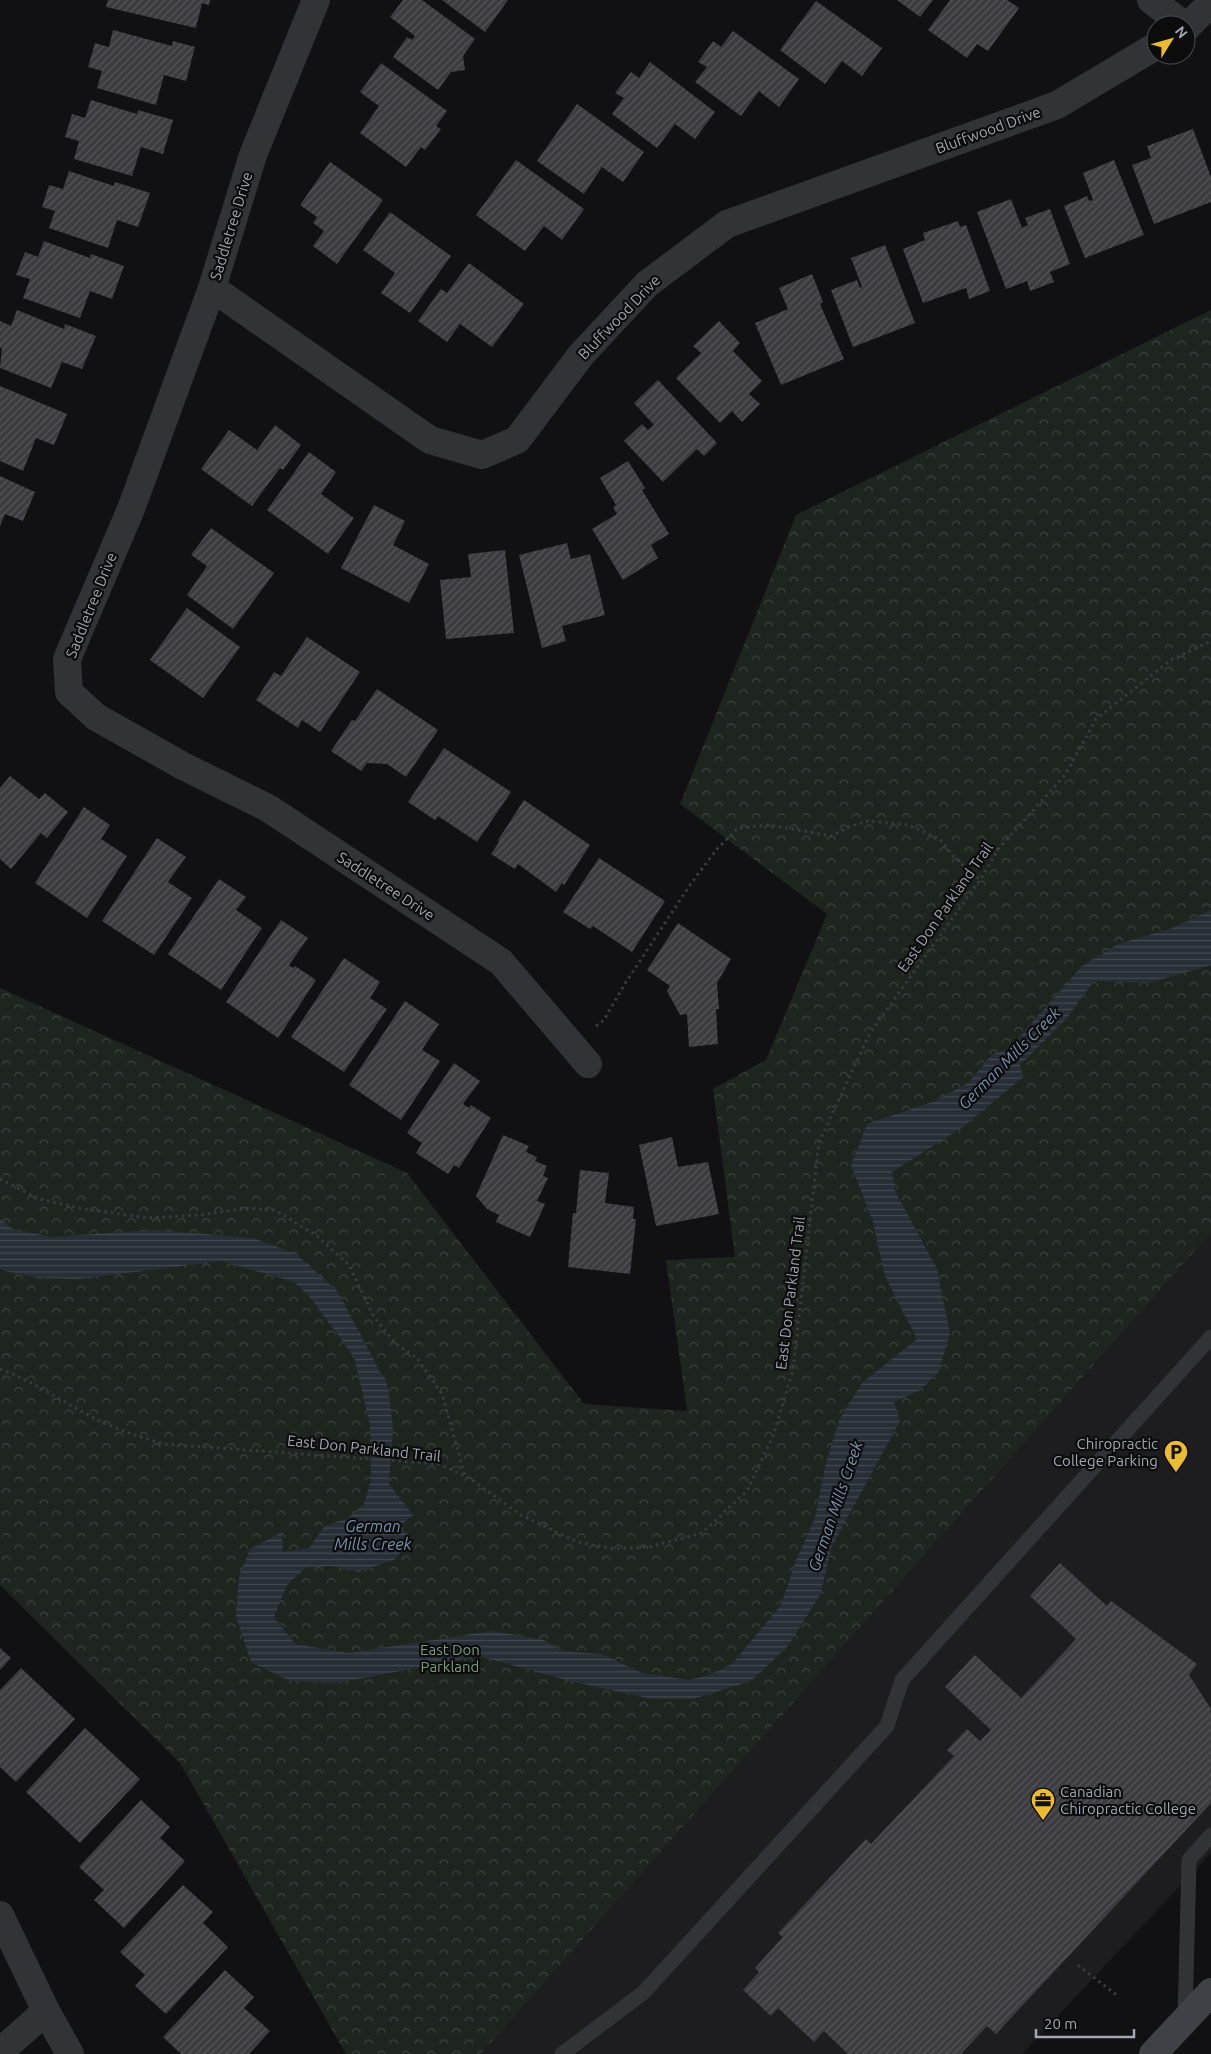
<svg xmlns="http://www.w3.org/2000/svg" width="1211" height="2054" font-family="Ubuntu,sans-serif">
<defs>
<pattern id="park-crowns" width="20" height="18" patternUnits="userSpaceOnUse" patternTransform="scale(1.25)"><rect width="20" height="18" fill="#1e251f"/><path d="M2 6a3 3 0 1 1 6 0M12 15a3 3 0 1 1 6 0" fill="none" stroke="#3c423d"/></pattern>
<pattern id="water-rules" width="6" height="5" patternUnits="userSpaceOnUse" patternTransform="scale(1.25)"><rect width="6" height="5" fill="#282e36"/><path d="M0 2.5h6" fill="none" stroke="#444951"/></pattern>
<pattern id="building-hatch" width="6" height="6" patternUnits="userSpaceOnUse" patternTransform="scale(1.25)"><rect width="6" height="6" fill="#3b3b40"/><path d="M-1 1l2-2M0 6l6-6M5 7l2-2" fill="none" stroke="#545459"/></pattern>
</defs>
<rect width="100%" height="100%" fill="#111113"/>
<!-- built -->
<path fill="#1d1d1f" d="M 1211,1233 L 1211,1853 L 1022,2054 L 481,2054 Z"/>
<!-- park -->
<path fill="url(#park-crowns)" d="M 1211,310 L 1211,1233 L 481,2054 L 346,2054 L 180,1763 L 0,1585 L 0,988 L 407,1173 L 584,1404 L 687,1411 L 666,1260 L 735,1257 L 713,1089 L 766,1060 L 827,914 L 680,804 L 796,515 Z"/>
<!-- water -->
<path fill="url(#water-rules)" d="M 1211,910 L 1211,965 L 1149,983 L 1094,981 L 1066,1019 L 1020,1065 L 1023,1077 L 963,1127 L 892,1172 L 895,1191 L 937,1269 L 950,1334 L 938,1373 L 919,1391 L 894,1402 L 900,1421 L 832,1546 L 820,1595 L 788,1646 L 751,1681 L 693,1699 L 652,1699 L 570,1681 L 479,1656 L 337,1683 L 290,1681 L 251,1662 L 236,1616 L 239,1577 L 250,1549 L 282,1532 L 283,1552 L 309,1548 L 325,1526 L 348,1518 L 364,1504 L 371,1480 L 370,1425 L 354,1357 L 309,1296 L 294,1282 L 221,1261 L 80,1279 L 38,1278 L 5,1271 L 0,1268 L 0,1219 L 13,1229 L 51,1237 L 154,1230 L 253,1238 L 296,1254 L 338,1292 L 388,1387 L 393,1427 L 389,1484 L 413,1515 L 401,1525 L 409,1540 L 396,1559 L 359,1572 L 332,1566 L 305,1568 L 287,1585 L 274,1617 L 295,1644 L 349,1653 L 492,1631 L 544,1640 L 561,1651 L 601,1654 L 642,1673 L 689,1680 L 709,1675 L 732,1664 L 781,1605 L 795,1563 L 815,1518 L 825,1467 L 839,1420 L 862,1383 L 917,1339 L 885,1276 L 873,1222 L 851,1165 L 867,1124 L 935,1101 L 968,1083 L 992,1055 L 1010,1048 L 1081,967 L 1118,944 L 1170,929 Z"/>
<!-- building -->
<g fill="url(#building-hatch)">
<path d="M 108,0 L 210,0 L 209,5 L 202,3 L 196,28 L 106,7 Z"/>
<path d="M 403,0 L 422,0 L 475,39 L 463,56 L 465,70 L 451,72 L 438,90 L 393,57 L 407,37 L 412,40 L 415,36 L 390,17 Z"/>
<path d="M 442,0 L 508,0 L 485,32 Z"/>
<path d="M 897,0 L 933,0 L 920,17 Z"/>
<path d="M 950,0 L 1007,0 L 1019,8 L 988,51 L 977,44 L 967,58 L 928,30 Z"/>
<path d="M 816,1 L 882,48 L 862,76 L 842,61 L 825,84 L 780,50 Z"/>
<path d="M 113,30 L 172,46 L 173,41 L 195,47 L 186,81 L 164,75 L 156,105 L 97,88 L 102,71 L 88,67 L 95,43 L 109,47 Z"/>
<path d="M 733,31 L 799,79 L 779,107 L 759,91 L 741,116 L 695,82 L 707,67 L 698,62 L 713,41 L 721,47 Z"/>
<path d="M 650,62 L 715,112 L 695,139 L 675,124 L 657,148 L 612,114 L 624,98 L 615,93 L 631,72 L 639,78 Z"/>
<path d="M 381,63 L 447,111 L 436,126 L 441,129 L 425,150 L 421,147 L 406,167 L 360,133 L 379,106 L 360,92 Z"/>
<path d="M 91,100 L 137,114 L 138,110 L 173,120 L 163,154 L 141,147 L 132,176 L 74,159 L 79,141 L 65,137 L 72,114 L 85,118 Z"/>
<path d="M 577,104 L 644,152 L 623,182 L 602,167 L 584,194 L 537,161 Z"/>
<path d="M 1193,129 L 1211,177 L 1211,202 L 1154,224 L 1132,165 L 1151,158 L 1147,146 Z"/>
<path d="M 516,160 L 584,209 L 562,240 L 544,226 L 525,251 L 476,215 Z"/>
<path d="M 1114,160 L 1144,235 L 1085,258 L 1064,206 L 1087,196 L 1089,201 L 1093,200 L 1083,173 Z"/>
<path d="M 330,162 L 383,200 L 337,264 L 313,246 L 324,231 L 313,223 L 317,217 L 300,205 Z"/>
<path d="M 69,171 L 114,186 L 115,182 L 150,193 L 138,227 L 117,220 L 108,248 L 49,228 L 55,211 L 42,207 L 49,185 L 63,189 Z"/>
<path d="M 1011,199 L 1022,228 L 1028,225 L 1025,218 L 1050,209 L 1070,264 L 1050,272 L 1054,282 L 1030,291 L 1027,281 L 1006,289 L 977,212 Z"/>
<path d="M 390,212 L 451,256 L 410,313 L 381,293 L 395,273 L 363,250 Z"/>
<path d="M 958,221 L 960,227 L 966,225 L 990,291 L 969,299 L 966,288 L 923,303 L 903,249 L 925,240 L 923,233 Z"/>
<path d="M 44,241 L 90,258 L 91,254 L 124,266 L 112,299 L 90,291 L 80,318 L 23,298 L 30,279 L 16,275 L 25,252 L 38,257 Z"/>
<path d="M 885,245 L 915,323 L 853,347 L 831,290 L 857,280 L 860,288 L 862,287 L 851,258 Z"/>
<path d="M 469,263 L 524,304 L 492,347 L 460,324 L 447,342 L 418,321 L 441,289 L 447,293 Z"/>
<path d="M 812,274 L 823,302 L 820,304 L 844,359 L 781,385 L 755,323 L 788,309 L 779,288 Z"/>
<path d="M 17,310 L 64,329 L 65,324 L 96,336 L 82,369 L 62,362 L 51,388 L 0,368 L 2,348 L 0,348 L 0,321 L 11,326 Z"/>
<path d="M 719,321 L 740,343 L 733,351 L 762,381 L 749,394 L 760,404 L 742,422 L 732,411 L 720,423 L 676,378 L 701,353 L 693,346 Z"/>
<path d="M 658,380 L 717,443 L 704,456 L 697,449 L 663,482 L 624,441 L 642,424 L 648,430 L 654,425 L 634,403 Z"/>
<path d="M 0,386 L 67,414 L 54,445 L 36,438 L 23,471 L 0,461 Z"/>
<path d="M 275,425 L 301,445 L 283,470 L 280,468 L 252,506 L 201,469 L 229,430 L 257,450 Z"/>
<path d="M 309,452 L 336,472 L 321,494 L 354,518 L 328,554 L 267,510 Z"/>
<path d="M 628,461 L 645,488 L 642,490 L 669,534 L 651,545 L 658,558 L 623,580 L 592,529 L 617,514 L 613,507 L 616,505 L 600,478 Z"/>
<path d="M 0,476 L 35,492 L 23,521 L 5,514 L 0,526 Z"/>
<path d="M 374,505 L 405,521 L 393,545 L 429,564 L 409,603 L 341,568 Z"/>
<path d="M 211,528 L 274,573 L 233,629 L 187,595 L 207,566 L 191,555 Z"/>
<path d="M 567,543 L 571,559 L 590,554 L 605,615 L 562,626 L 566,641 L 542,648 L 519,555 Z"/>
<path d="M 505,550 L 514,633 L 446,639 L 440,580 L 471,577 L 468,554 Z"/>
<path d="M 187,608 L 240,647 L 203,698 L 150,660 Z"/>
<path d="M 307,637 L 360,672 L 320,732 L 302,720 L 298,728 L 256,700 L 274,672 L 281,676 Z"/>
<path d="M 377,689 L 438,730 L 406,777 L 387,764 L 367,763 L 361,771 L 331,751 L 352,720 L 355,721 Z"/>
<path d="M 444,748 L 511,792 L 477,842 L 438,816 L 435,820 L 408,802 Z"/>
<path d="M 10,776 L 39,799 L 45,793 L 68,812 L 47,838 L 41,833 L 11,869 L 0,859 L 0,788 Z"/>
<path d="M 524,800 L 590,845 L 564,885 L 562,883 L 556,892 L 518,864 L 515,869 L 491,854 L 499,842 L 498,840 Z"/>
<path d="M 84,807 L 110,825 L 101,839 L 127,856 L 87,918 L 35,883 Z"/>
<path d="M 157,838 L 186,857 L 168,882 L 192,898 L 154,955 L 102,921 Z"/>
<path d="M 599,858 L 665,901 L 632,952 L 593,926 L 590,929 L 563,912 Z"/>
<path d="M 219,879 L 246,897 L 236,910 L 262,928 L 221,990 L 168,954 Z"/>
<path d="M 281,920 L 308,938 L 289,965 L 293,968 L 295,966 L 316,980 L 278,1038 L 226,1002 Z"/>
<path d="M 678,923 L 731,959 L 717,983 L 719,1009 L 716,1009 L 718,1044 L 689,1047 L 687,1014 L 680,1015 L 667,991 L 670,986 L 647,970 Z"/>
<path d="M 344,958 L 380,982 L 370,998 L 387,1009 L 344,1072 L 291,1037 Z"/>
<path d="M 405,1001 L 439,1024 L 422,1050 L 440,1061 L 401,1120 L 349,1085 Z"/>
<path d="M 454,1063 L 480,1081 L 463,1104 L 469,1108 L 471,1105 L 491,1118 L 459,1168 L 454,1165 L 448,1174 L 416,1153 L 422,1143 L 407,1133 Z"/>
<path d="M 503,1135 L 529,1146 L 526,1152 L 537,1157 L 535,1161 L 547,1166 L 543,1176 L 548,1178 L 537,1201 L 545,1204 L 530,1237 L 496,1222 L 499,1215 L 487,1209 L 476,1196 Z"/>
<path d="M 672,1137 L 678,1167 L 708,1162 L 719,1214 L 656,1226 L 639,1145 Z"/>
<path d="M 580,1170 L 609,1173 L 605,1203 L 634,1207 L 633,1219 L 636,1219 L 630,1274 L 568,1267 L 573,1213 L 576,1213 Z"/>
<path d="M 1060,1563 L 1107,1606 L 1111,1601 L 1197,1664 L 1189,1675 L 1211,1709 L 1211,1803 L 996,2034 L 987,2026 L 961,2054 L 848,2054 L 824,2031 L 814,2042 L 778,2008 L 771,2016 L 743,1990 L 759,1972 L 755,1968 L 783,1937 L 778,1933 L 866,1839 L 871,1844 L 954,1756 L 947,1750 L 967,1729 L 980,1741 L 991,1730 L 945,1687 L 975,1655 L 1021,1698 L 1076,1639 L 1030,1596 Z"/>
<path d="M 0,1648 L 11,1658 L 0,1670 Z"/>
<path d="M 21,1668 L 75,1719 L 16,1782 L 0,1767 L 0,1690 Z"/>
<path d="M 85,1728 L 140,1779 L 80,1843 L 26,1792 Z"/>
<path d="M 141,1800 L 170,1827 L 160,1838 L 185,1861 L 124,1928 L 94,1900 L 104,1890 L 79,1867 Z"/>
<path d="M 183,1885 L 213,1912 L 203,1923 L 228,1947 L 166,2014 L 135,1986 L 145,1975 L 120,1952 Z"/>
<path d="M 225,1970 L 254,1997 L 244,2008 L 270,2031 L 249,2054 L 181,2054 L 163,2037 Z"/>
</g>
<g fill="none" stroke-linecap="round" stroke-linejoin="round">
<!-- path -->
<g stroke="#383a3e" stroke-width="3" stroke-dasharray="2.5 4" stroke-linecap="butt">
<path d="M 596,1026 L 604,1020 L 626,982 L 692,882 L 717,849 L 738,828 L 769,825 L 832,836 L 848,827 L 868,821 L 908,825 L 940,839 L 953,856 L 980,880"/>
<path d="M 0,1179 L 39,1199 L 84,1209 L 149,1218 L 201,1215 L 247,1208 L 275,1210 L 317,1236 L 349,1265 L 374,1317 L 396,1344 L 418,1359 L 442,1394 L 465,1476"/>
<path d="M 0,1369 C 33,1381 61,1401 92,1417 C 115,1429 139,1437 164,1444 L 439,1464 L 471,1479 L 519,1514 L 577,1542 L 615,1549 L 649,1547 L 702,1533 L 747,1491 L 773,1436 L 793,1370 L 819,1142 L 870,1033 L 980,880 L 999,848 L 1065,775 L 1096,719 L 1171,660 L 1211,641"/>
<path d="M 1078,1965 L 1119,1997"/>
</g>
<!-- service -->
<g stroke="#323337" stroke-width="15">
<path d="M 1185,2018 L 1189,1860 L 1211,1835"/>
<path d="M 562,2054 L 643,1993 L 887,1726 L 902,1680 L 1211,1337"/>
</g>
<!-- minor -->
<g stroke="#323337" stroke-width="28">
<path d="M 316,0 L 253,155 L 212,288 L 131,509 L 67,659 L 69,692 L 96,717 L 183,766 L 268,808 L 501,962 L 588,1064"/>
<path d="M 1151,0 L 1184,25"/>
<path d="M 1186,28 L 1211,3"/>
<path d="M 212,288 L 430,440 L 482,455 L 517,440 L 581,355 L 647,284 L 727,224 L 1057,105 L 1156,46"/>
<path d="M 0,1915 L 46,2011 L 70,2054"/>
<path d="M 0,2052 L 46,2011"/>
</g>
<!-- secondary -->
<path stroke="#404147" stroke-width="28" d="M 1153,2054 L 1211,1992"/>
</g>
<!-- icons -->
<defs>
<symbol id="parking-pin" viewBox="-11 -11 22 30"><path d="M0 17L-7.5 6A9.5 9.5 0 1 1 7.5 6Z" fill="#ebbc31" stroke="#0c0c0d"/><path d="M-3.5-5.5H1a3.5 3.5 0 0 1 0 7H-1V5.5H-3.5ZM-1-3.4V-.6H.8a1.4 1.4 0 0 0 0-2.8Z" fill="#111"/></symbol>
<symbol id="office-pin" viewBox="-11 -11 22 30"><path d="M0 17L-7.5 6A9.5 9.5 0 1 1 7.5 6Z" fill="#ebbc31" stroke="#0c0c0d"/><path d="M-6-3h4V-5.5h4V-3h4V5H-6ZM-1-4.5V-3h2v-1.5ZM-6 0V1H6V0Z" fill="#111"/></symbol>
</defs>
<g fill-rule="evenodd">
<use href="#parking-pin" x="1162" y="1438" width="28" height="38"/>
<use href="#office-pin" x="1029" y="1786" width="28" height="38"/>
</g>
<g text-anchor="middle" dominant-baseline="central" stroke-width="4.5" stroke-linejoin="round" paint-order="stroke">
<!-- street labels -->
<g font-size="15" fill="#a3a6b3" stroke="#0c0c0d">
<text transform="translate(988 130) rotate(-20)">Bluffwood Drive</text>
<text transform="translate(231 226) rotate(-73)">Saddletree Drive</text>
<text transform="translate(619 317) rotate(-46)">Bluffwood Drive</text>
<text transform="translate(91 605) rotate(-68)">Saddletree Drive</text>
<text transform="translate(386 886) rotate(33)">Saddletree Drive</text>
<text transform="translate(945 907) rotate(-55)">East Don Parkland Trail</text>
<text transform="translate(790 1293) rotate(-83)">East Don Parkland Trail</text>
<text transform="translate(364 1448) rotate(6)">East Don Parkland Trail</text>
</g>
<!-- poi labels -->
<g font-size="15" fill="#a3a6b3" stroke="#0c0c0d" text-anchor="end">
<text x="1158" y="1443">Chiropractic<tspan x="1158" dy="17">College Parking</tspan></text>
<text x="1060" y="1791" text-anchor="start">Canadian<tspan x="1060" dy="17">Chiropractic College</tspan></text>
</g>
<!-- park labels -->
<g font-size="15" fill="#7a9d7f" stroke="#0c0c0d">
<text x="450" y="1649">East Don<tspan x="450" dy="17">Parkland</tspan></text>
</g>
<!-- water labels -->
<g font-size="16" font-style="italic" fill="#7a91ad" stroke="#0c0c0d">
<text transform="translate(1009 1058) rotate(-45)">German Mills Creek</text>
<text transform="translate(835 1506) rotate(-71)">German Mills Creek</text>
<text x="373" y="1526">German<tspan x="373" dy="18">Mills Creek</tspan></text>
</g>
</g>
<!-- north arrow -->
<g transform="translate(1171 40) rotate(53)"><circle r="24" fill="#0c0c0d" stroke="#484a4f"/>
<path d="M0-4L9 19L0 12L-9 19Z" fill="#ebbc31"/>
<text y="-8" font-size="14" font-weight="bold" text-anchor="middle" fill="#a3a6b3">N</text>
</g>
<!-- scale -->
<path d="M1036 2029v8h98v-8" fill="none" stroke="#a3a6b3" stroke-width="2.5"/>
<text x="1044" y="2029" font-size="15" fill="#a3a6b3" stroke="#0c0c0d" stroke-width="4" paint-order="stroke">20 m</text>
</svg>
